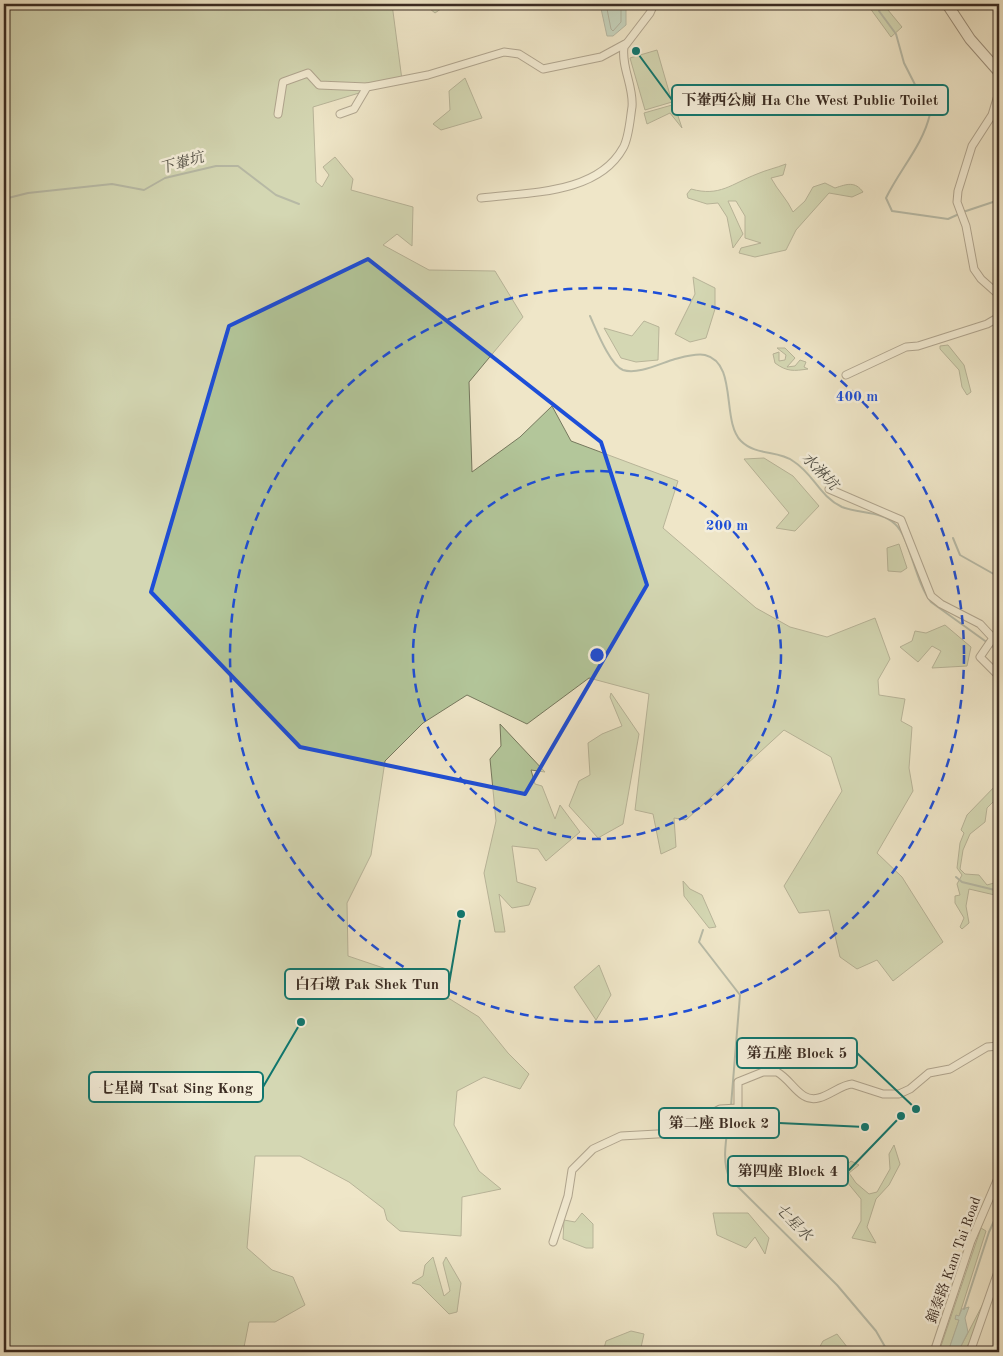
<svg xmlns="http://www.w3.org/2000/svg" width="1003" height="1356" font-family="'Old Standard TT','Noto Serif TC',serif">
<rect width="100%" height="100%" fill="#efe6c8"/>
<filter id="stains"><feTurbulence type="fractalNoise" baseFrequency=".004" numOctaves="4"/><feColorMatrix values="0 0 0 0 .2 0 0 0 0 .09 0 0 0 0 .02 0 0 0 .5 -.17"/></filter>
<radialGradient id="worn" r=".72"><stop offset=".6" stop-color="#630" stop-opacity="0"/><stop offset="1" stop-color="#630" stop-opacity=".3"/></radialGradient>
<!-- green -->
<g fill="#b3c69a" stroke="#76785e">
<path d="M 4,4 L 392,4 L 402,80 L 313,107 L 316,182 L 322,187 L 329,175 L 323,167 L 335,157 L 353,179 L 351,190 L 413,207 L 412,246 L 397,234 L 383,245 L 429,270 L 495,271 L 523,317 L 469,382 L 472,472 L 520,437 L 552,406 L 571,441 L 678,481 L 663,528 L 756,608 L 790,627 L 827,637 L 875,618 L 890,659 L 878,680 L 879,695 L 905,699 L 901,721 L 912,727 L 909,768 L 913,791 L 877,853 L 902,877 L 943,942 L 893,981 L 877,960 L 857,969 L 840,957 L 829,910 L 799,913 L 784,886 L 842,791 L 831,757 L 784,730 L 686,820 L 674,818 L 676,847 L 661,854 L 653,814 L 635,810 L 649,694 L 589,678 L 527,724 L 467,695 L 423,723 L 385,761 L 371,855 L 347,903 L 348,956 L 419,980 L 479,1017 L 508,1053 L 529,1074 L 520,1089 L 484,1077 L 457,1091 L 454,1125 L 479,1171 L 501,1189 L 462,1197 L 461,1236 L 400,1231 L 387,1220 L 384,1209 L 349,1182 L 300,1156 L 255,1156 L 247,1248 L 272,1270 L 293,1277 L 305,1305 L 275,1322 L 249,1322 L 243,1352 L 4,1352 Z"/>
<path d="M 424,4 L 448,4 L 435,13 Z"/>
<path d="M 867,4 L 890,4 L 888,10 L 902,27 L 891,37 Z"/>
<path d="M 657,50 L 672,102 L 645,110 L 630,58 Z"/>
<path d="M 465,78 L 482,118 L 441,130 L 433,124 L 450,110 L 449,91 Z"/>
<path d="M 690,95 L 695,96 L 688,112 L 678,116 L 682,128 L 670,113 L 647,124 L 644,113 L 672,105 Z"/>
<path d="M 786,164 L 783,175 L 771,178 C 778,191 787,199 793,212 L 805,201 L 813,187 L 825,183 L 835,188 C 847,184 855,181 863,192 L 852,197 L 829,193 L 796,230 L 786,250 L 755,257 L 739,253 L 741,248 L 761,243 L 745,238 L 745,216 L 736,201 L 728,201 L 743,234 L 733,248 L 727,217 L 718,203 L 707,204 L 688,198 L 687,194 L 691,189 C 720,197 731,184 757,174 C 766,170 776,168 786,164 Z"/>
<path d="M 693,277 L 715,288 L 715,309 L 706,338 L 690,342 L 675,334 L 695,294 Z"/>
<path d="M 644,321 L 659,327 L 658,360 L 636,362 L 621,358 L 604,328 L 632,336 Z"/>
<path d="M 948,345 L 964,365 L 971,392 L 967,395 L 962,387 L 959,370 L 940,349 L 940,346 Z"/>
<path d="M 777,348 L 785,348 L 795,358 L 787,367 L 795,366 L 800,360 L 806,362 L 804,367 L 808,369 C 794,371 787,372 775,363 L 773,354 L 779,352 L 779,361 L 785,360 L 786,355 Z"/>
<path d="M 764,458 L 793,476 L 819,506 L 795,531 L 776,528 L 789,513 L 744,459 Z"/>
<path d="M 899,544 L 907,568 L 901,572 L 888,571 L 887,548 Z"/>
<path d="M 945,625 L 971,647 L 967,666 L 932,668 L 941,651 L 932,646 L 918,662 L 900,647 L 912,641 L 915,631 L 926,633 Z"/>
<path d="M 611,693 L 639,734 L 623,824 L 598,838 L 569,806 L 579,781 L 590,775 L 588,743 L 602,734 L 622,726 L 610,697 Z"/>
<path d="M 500,724 L 545,772 L 531,770 L 535,784 L 542,786 L 555,819 L 560,805 L 580,832 L 546,861 L 538,849 L 512,846 L 517,882 L 536,888 L 529,905 L 512,908 L 499,894 L 505,932 L 495,932 L 484,873 L 496,821 L 490,759 L 501,746 Z"/>
<path d="M 999,782 L 999,796 L 987,808 L 985,822 L 970,834 L 963,850 L 960,869 L 965,874 L 979,875 L 987,885 L 994,883 L 994,870 L 999,881 L 999,896 L 969,889 L 966,906 L 969,923 L 962,929 L 960,927 L 964,918 L 955,903 L 955,896 L 960,895 L 957,884 L 962,875 L 957,868 L 960,843 L 964,833 L 961,830 L 967,815 Z"/>
<path d="M 683,881 L 690,889 L 702,895 L 716,927 L 709,928 L 684,896 Z"/>
<path d="M 599,965 L 611,995 L 596,1020 L 574,987 Z"/>
<path d="M 894,1145 L 900,1164 L 889,1185 L 876,1199 L 867,1227 L 876,1243 L 852,1238 L 861,1221 L 861,1199 L 842,1176 L 840,1171 L 851,1161 L 859,1165 L 849,1173 L 856,1183 L 869,1194 L 877,1192 L 890,1169 L 889,1154 Z"/>
<path d="M 582,1213 L 593,1224 L 593,1248 L 586,1248 L 563,1239 L 564,1220 L 575,1222 Z"/>
<path d="M 713,1213 L 748,1213 L 769,1238 L 765,1254 L 755,1237 L 746,1248 L 717,1235 Z"/>
<path d="M 981,1228 L 986,1231 L 959,1316 L 955,1319 L 959,1320 L 948,1352 L 939,1352 Z"/>
<path d="M 433,1257 L 444,1296 L 450,1291 L 443,1263 L 446,1257 L 461,1283 L 457,1312 L 449,1314 L 420,1285 L 412,1283 L 423,1276 L 425,1265 Z"/>
<path d="M 985,1300 L 975,1332 L 964,1352 L 958,1352 Z"/>
<path d="M 631,1331 L 644,1334 L 640,1352 L 635,1352 L 633,1350 L 603,1352 L 606,1341 Z"/>
<path d="M 837,1334 L 851,1352 L 817,1352 L 823,1341 Z"/>
</g>
<!-- water -->
<g fill="#9ac0b4" stroke="#74847a">
<path d="M 600,4 L 626,4 L 626,25 L 613,36 L 607,36 Z"/>
<path d="M 969,1307 L 965,1318 L 968,1332 L 958,1352 L 948,1352 L 959,1320 L 955,1319 L 956,1315 L 959,1316 L 962,1309 Z"/>
</g>
<g fill="none" stroke-linecap="round" stroke-linejoin="round">
<!-- shore -->
<path stroke="#6a766b" stroke-width="1" d="M 606,4 L 611,29 L 613,31 L 621,22 L 621,4"/>
<!-- stream -->
<g stroke="#74847a" stroke-width="2">
<path d="M 882,4 L 879,11 L 896,34 L 904,63 L 930,114 C 923,145 900,169 886,198 L 892,211 L 948,219 L 959,214"/>
<path d="M 4,199 L 28,193 L 112,184 L 144,190 L 165,178 L 216,166 L 238,166 L 276,195 L 299,204"/>
<path d="M 963,212 L 999,200"/>
<path d="M 590,316 C 596,329 610,365 623,370 C 638,375 661,363 675,359 C 683,357 696,353 705,355 C 738,363 721,421 741,441 C 756,456 778,450 793,461 C 814,474 819,496 842,507 C 859,514 882,511 895,524 C 910,537 915,582 931,602 L 999,651"/>
<path d="M 953,538 L 960,555 L 999,577"/>
<path d="M 956,877 L 962,882 L 999,891"/>
<path d="M 703,930 L 699,942 L 740,995 L 731,1106"/>
<path d="M 730,1111 C 728,1131 720,1160 730,1179 L 837,1285 L 876,1331 L 888,1352"/>
<path d="M 964,1309 L 989,1232 L 999,1210"/>
</g>
<defs>
<g id="minor">
<path d="M 999,92 L 992,115 L 972,146 L 958,191 L 957,202 L 966,226 L 974,269 L 981,279 L 999,295"/>
<path d="M 278,114 L 283,82 L 308,73 L 319,85 L 367,87"/>
<path d="M 340,114 L 354,109 L 367,87 L 428,75 L 504,52 L 519,54 L 543,69 L 601,57 L 625,44"/>
<path d="M 481,198 C 527,192 597,195 623,148 C 629,138 630,119 632,107 C 634,87 621,67 624,47 L 650,13 L 654,4"/>
<path d="M 846,375 L 906,347 L 918,346 L 987,324 L 999,317"/>
<path d="M 829,489 L 901,520 L 931,596 L 941,604 L 980,624 L 993,638 L 980,657 L 999,676"/>
<path d="M 553,1242 L 568,1196 L 572,1170 L 593,1149 L 621,1136 L 675,1133 L 720,1109 L 738,1108 L 738,1082 L 763,1072 L 777,1072 C 788,1078 794,1090 804,1096 C 820,1106 837,1085 852,1084 L 883,1094 L 899,1094 L 910,1089 L 929,1073 L 950,1069 L 987,1047 L 999,1046"/>
<path d="M 934,1352 L 971,1241 L 999,1176"/>
<path d="M 970,1352 L 999,1269"/>
</g>
<path id="secondary" d="M 947,4 L 970,39 L 999,72"/>
</defs>
<!-- minor casing -->
<use href="#minor" stroke="#675a4c" stroke-width="9"/>
<!-- secondary casing -->
<use href="#secondary" stroke="#3a2b22" stroke-width="12"/>
<!-- minor -->
<use href="#minor" stroke="#f5efdb" stroke-width="7"/>
<!-- secondary -->
<use href="#secondary" stroke="#f5efdb" stroke-width="10"/>
</g>
<!-- marked area -->
<path d="M0 0H1003V1356H0ZM 368,259 L 601,442 L 647,585 L 525,794 L 300,747 L 151,592 L 229,326 Z" fill="#efe6c8" fill-opacity=".55" fill-rule="evenodd"/>
<path fill="none" stroke="#1d4ed8" stroke-width="4" stroke-linejoin="round" d="M 368,259 L 601,442 L 647,585 L 525,794 L 300,747 L 151,592 L 229,326 Z"/>
<!-- distance rings -->
<g fill="none" stroke="#1d4ed8" stroke-width="2.5" stroke-dasharray="9 6">
<circle cx="597" cy="655" r="184"/>
<circle cx="597" cy="655" r="367"/>
</g>
<g text-anchor="middle" dominant-baseline="central" stroke-width="5" stroke-linejoin="round" paint-order="stroke">
<!-- street labels -->
<g font-size="14" fill="#3a2b22" stroke="#f5efdb">
<text transform="translate(954 1260) rotate(-70)">錦泰路 Kam Tai Road</text>
</g>
<!-- water labels -->
<g font-size="15" font-style="italic" fill="#525046" stroke="#f5efdb">
<text transform="translate(182 164) rotate(-16)">下輋坑</text>
<text transform="translate(819 472) rotate(46)">水淋坑</text>
<text transform="translate(793 1223) rotate(46)">七星水</text>
</g>
</g>
<circle cx="597" cy="655" r="8" fill="#1d4ed8" stroke="#f5efdb" stroke-width="2.5"/>
<g font-size="15" text-anchor="middle" font-weight="bold" fill="#1d4ed8" stroke="#f5efdb" stroke-width="5" stroke-linejoin="round" paint-order="stroke">
<text x="857" y="401">400 m</text>
<text x="727" y="530">200 m</text>
</g>
<!-- callouts -->
<path fill="none" stroke="#0f766e" stroke-width="2" d="M636 51L672 100M461 914L449 984M916 1109L857 1053M301 1022L263 1087M865 1127L779 1123M901 1116L848 1171"/>
<g fill="#0f766e" stroke="#f5efdb" stroke-width="2">
<circle cx="636" cy="51" r="5"/>
<circle cx="461" cy="914" r="5"/>
<circle cx="916" cy="1109" r="5"/>
<circle cx="301" cy="1022" r="5"/>
<circle cx="865" cy="1127" r="5"/>
<circle cx="901" cy="1116" r="5"/>
</g>
<g fill="#f5efdb" stroke="#0f766e" stroke-width="2">
<rect x="672" y="85" width="276" height="30" rx="5"/>
<rect x="285" y="969" width="164" height="30" rx="5"/>
<rect x="737" y="1038" width="120" height="30" rx="5"/>
<rect x="89" y="1072" width="174" height="30" rx="5"/>
<rect x="659" y="1108" width="120" height="30" rx="5"/>
<rect x="728" y="1156" width="120" height="30" rx="5"/>
</g>
<g font-size="15" text-anchor="middle" font-weight="bold" fill="#3a2b22">
<text x="810" y="105">下輋西公廁 Ha Che West Public Toilet</text>
<text x="367" y="989">白石墩 Pak Shek Tun</text>
<text x="797" y="1058">第五座 Block 5</text>
<text x="176" y="1093">七星崗 Tsat Sing Kong</text>
<text x="719" y="1128">第二座 Block 2</text>
<text x="788" y="1176">第四座 Block 4</text>
</g>
<!-- margin -->
<rect width="1003" height="1356" fill="none" stroke="#efe6c8" stroke-width="20"/>
<rect x="5" y="5" width="993" height="1346" fill="none" stroke="#3a2b22" stroke-width="2.5"/>
<rect x="10" y="10" width="983" height="1336" fill="none" stroke="#3a2b22"/>
<rect width="100%" height="100%" filter="url(#stains)"/>
<rect width="100%" height="100%" fill="url(#worn)"/>
</svg>
